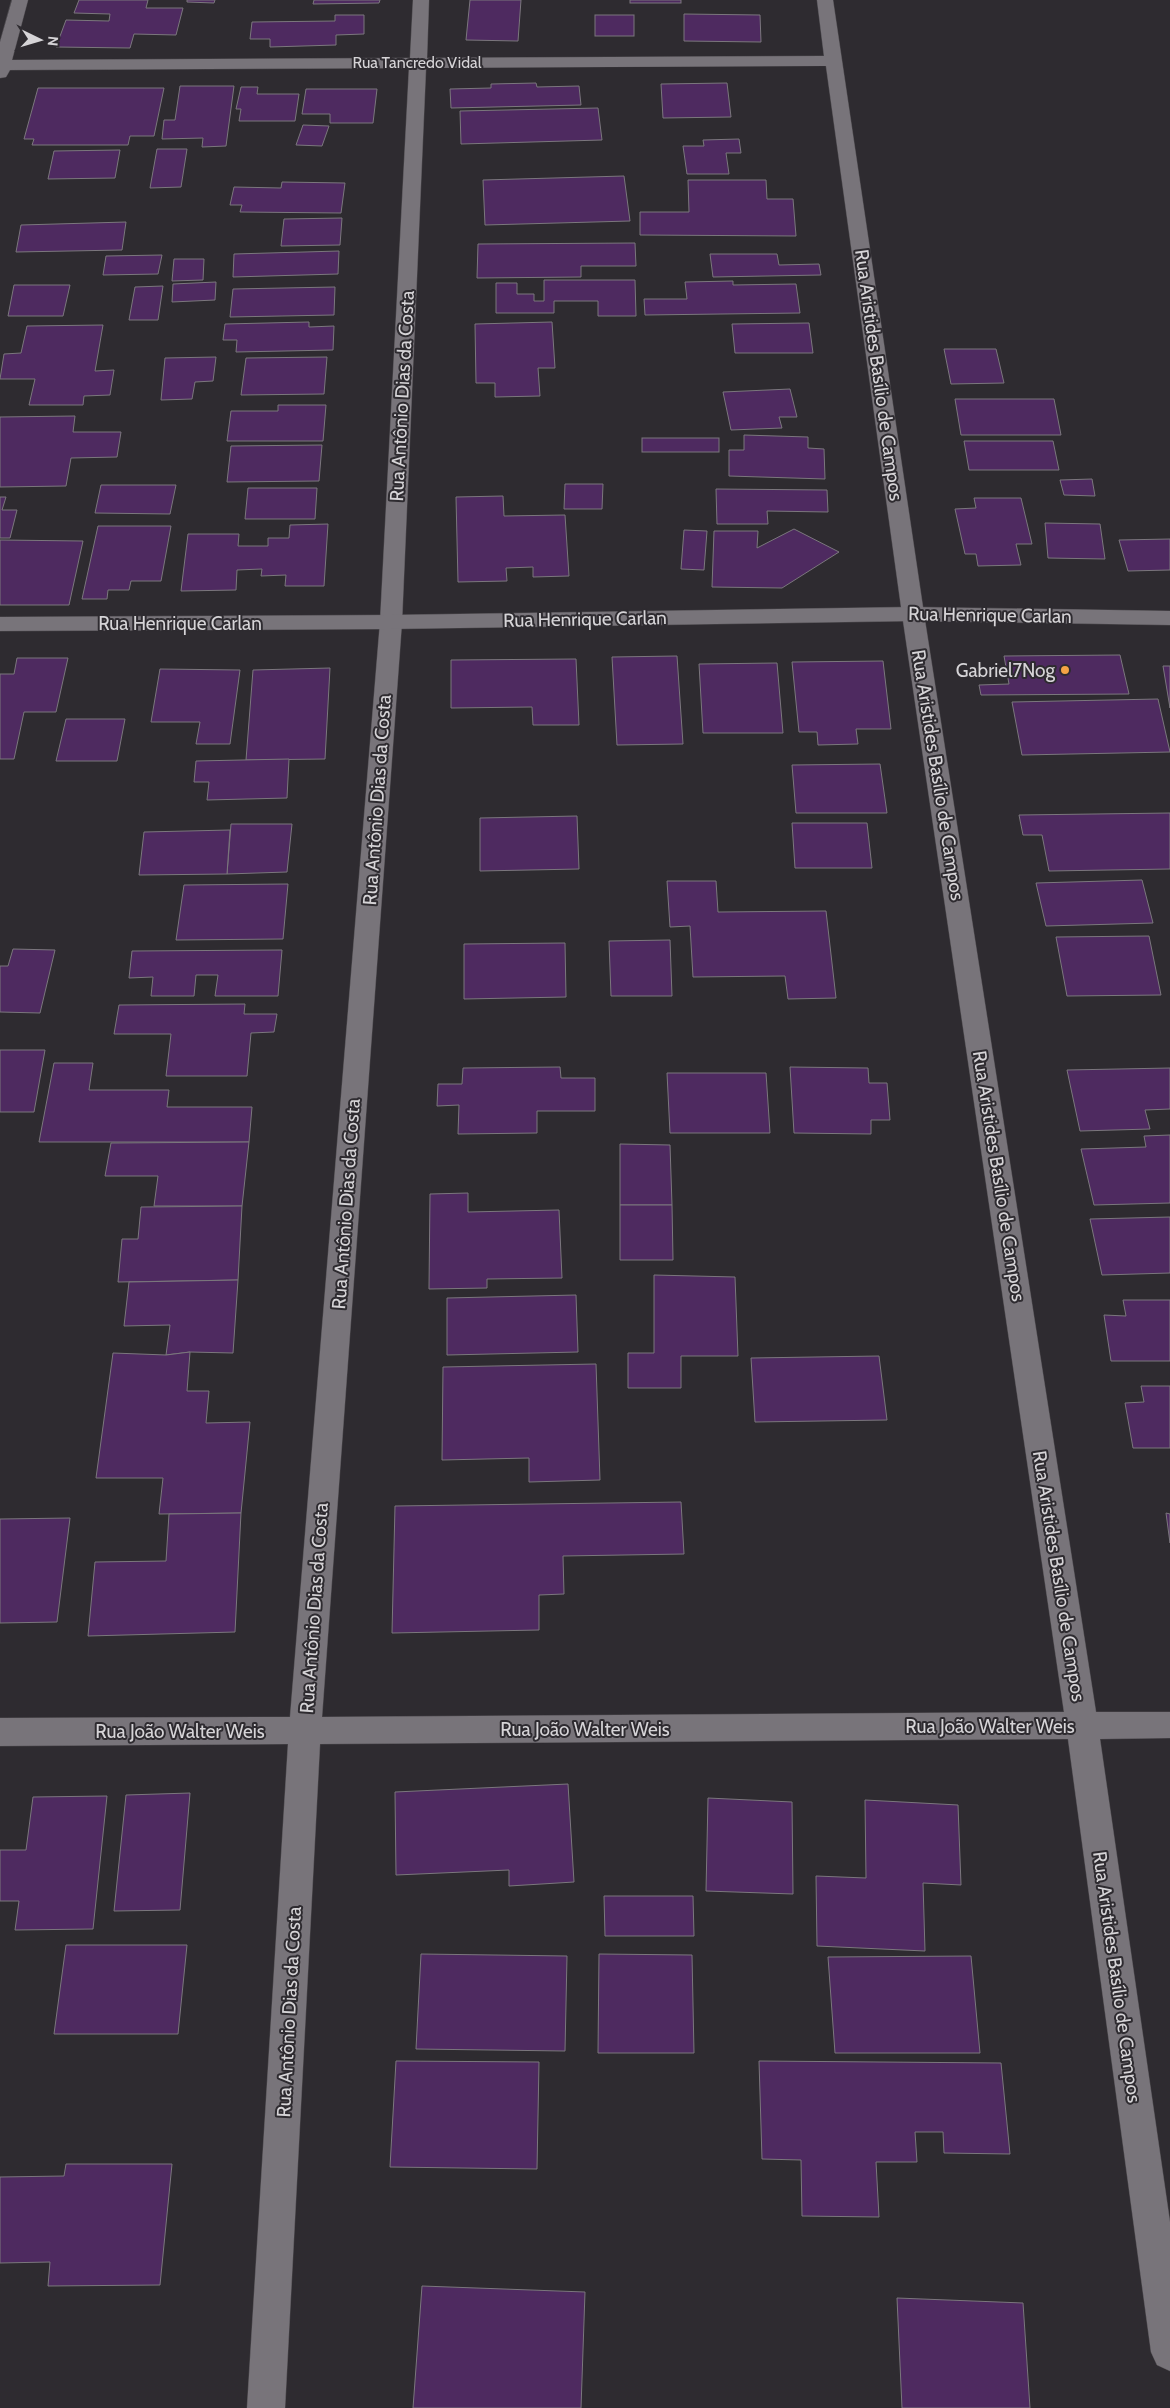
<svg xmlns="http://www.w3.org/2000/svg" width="1170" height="2408" font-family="Cabin,sans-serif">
<rect width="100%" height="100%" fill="#2e2b30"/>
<!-- building -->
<g fill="#4e2a60" stroke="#7b777d">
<path d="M 79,0 L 148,0 L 146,8 L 183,8 L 176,35 L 134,34 L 130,48 L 56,47 L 66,20 L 109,21 L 110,14 L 74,13 Z"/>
<path d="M 187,0 L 215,0 L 214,3 L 187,2 Z"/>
<path d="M 314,0 L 380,0 L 379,3 L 313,4 Z"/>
<path d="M 470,0 L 521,0 L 518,41 L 466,40 Z"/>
<rect x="630" y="0" width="51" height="3"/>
<path d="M 684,14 L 760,15 L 761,42 L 684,41 Z"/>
<path d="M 335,15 L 364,15 L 364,34 L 336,35 L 336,45 L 270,47 L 270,39 L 250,39 L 252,22 L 335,21 Z"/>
<rect x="595" y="15" width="39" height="21"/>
<path d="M 536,83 L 537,87 L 579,86 L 581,105 L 451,108 L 450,89 L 491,88 L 491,84 Z"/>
<path d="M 727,83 L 731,117 L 663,118 L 661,84 Z"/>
<path d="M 180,86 L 234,86 L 226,146 L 202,147 L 203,138 L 162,139 L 164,120 L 175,120 Z"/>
<path d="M 241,87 L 258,87 L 257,94 L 299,94 L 295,121 L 239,121 L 241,109 L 236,109 Z"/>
<path d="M 38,88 L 164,88 L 154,136 L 130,136 L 128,145 L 32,145 L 34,139 L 24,139 Z"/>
<path d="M 306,89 L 377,89 L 373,123 L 330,123 L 330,114 L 302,114 Z"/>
<path d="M 598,108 L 602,140 L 461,144 L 460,111 Z"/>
<path d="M 303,125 L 329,126 L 322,146 L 296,145 Z"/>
<path d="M 739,139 L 741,153 L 726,153 L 729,174 L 687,174 L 683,146 L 704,146 L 703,140 Z"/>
<path d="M 157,149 L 187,149 L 181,187 L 150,188 Z"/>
<path d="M 120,150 L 115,178 L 48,179 L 54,151 Z"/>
<path d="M 624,176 L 630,221 L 485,225 L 483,180 Z"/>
<path d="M 688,180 L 766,180 L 767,199 L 793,199 L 796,236 L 640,235 L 640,212 L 689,212 Z"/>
<path d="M 282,182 L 345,183 L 341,213 L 240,212 L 242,205 L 230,205 L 234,187 L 281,188 Z"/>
<path d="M 342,218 L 340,245 L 281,246 L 284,219 Z"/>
<path d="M 126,222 L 122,250 L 16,252 L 21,225 Z"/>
<path d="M 635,243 L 636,266 L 581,266 L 581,277 L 477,278 L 478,244 Z"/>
<path d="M 339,251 L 338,274 L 233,277 L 234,254 Z"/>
<path d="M 710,254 L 777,254 L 779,265 L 819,264 L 821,275 L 713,277 Z"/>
<path d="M 162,255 L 158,274 L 103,275 L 106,256 Z"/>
<path d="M 174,259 L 204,259 L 203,280 L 172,281 Z"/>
<path d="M 544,280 L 635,280 L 636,316 L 598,316 L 598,301 L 554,301 L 554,313 L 496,313 L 496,283 L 517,283 L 517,294 L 534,294 L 534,301 L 544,301 Z"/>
<path d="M 733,281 L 733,285 L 796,284 L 800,313 L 645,315 L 644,299 L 687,299 L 685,282 Z"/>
<path d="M 216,282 L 215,300 L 172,302 L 173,284 Z"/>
<path d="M 14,285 L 70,285 L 63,316 L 8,316 Z"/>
<path d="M 163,286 L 158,320 L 129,320 L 135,287 Z"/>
<path d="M 335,287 L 334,315 L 230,317 L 233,289 Z"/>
<path d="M 309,322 L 309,327 L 334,326 L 333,350 L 236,352 L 237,340 L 223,340 L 225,324 Z"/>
<path d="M 552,322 L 555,368 L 538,368 L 540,396 L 495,397 L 495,383 L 476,383 L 475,324 Z"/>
<path d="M 809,323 L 813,353 L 735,353 L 732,324 Z"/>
<path d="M 103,325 L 95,371 L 114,370 L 110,395 L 84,396 L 83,405 L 29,405 L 35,379 L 0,379 L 4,354 L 21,353 L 27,326 Z"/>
<path d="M 944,349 L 996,349 L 1004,383 L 951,384 Z"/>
<path d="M 216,357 L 213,381 L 195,382 L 192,399 L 161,400 L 165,358 Z"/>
<path d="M 327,357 L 324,394 L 241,395 L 246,358 Z"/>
<path d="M 790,389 L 797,417 L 779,417 L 782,428 L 731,430 L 723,392 Z"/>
<path d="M 955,399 L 1054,399 L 1061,435 L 961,435 Z"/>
<path d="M 278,405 L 326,405 L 323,441 L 227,441 L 231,411 L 278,411 Z"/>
<path d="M 75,416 L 73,432 L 121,432 L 117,457 L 71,458 L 66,486 L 0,487 L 0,417 Z"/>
<path d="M 744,435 L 808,437 L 808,448 L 824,449 L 825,479 L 729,476 L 729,450 L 744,450 Z"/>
<rect x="642" y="438" width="77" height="14"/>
<path d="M 964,441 L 1053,441 L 1059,470 L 969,470 Z"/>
<path d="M 322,445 L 319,481 L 227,482 L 231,446 Z"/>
<path d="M 1092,479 L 1095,496 L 1064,495 L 1060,480 Z"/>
<path d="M 565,484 L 603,484 L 602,509 L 564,509 Z"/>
<path d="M 101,485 L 176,485 L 170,514 L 95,513 Z"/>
<path d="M 248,488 L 317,488 L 315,519 L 245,519 Z"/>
<path d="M 716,489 L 827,490 L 828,512 L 767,511 L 768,524 L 717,524 Z"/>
<path d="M 503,496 L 504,516 L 565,515 L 569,576 L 533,577 L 533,567 L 506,568 L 507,581 L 458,582 L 456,497 Z"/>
<path d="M 0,497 L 6,497 L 2,510 L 17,510 L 10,538 L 0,538 Z"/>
<path d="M 974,498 L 1021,498 L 1032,544 L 1016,544 L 1021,565 L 978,566 L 976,554 L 965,554 L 955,509 L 976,508 Z"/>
<path d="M 1045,523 L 1100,524 L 1105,559 L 1048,558 Z"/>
<path d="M 328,524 L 324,586 L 285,586 L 286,575 L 261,576 L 262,569 L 237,570 L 236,590 L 181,591 L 188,534 L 239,534 L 238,546 L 268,546 L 268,538 L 289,538 L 290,525 Z"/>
<path d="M 98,526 L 171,526 L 161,581 L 131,581 L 129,590 L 108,590 L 107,599 L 82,599 Z"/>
<path d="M 794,529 L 839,552 L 782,588 L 712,587 L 714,531 L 758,531 L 757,548 Z"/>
<path d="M 684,530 L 707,531 L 704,570 L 681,569 Z"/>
<path d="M 1170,539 L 1170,570 L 1128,571 L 1119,540 Z"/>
<path d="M 0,540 L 83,541 L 69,605 L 0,605 Z"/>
<path d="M 1120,655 L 1129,694 L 981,695 L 979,685 L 1009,684 L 1004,656 Z"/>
<path d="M 677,656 L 683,744 L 617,745 L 612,657 Z"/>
<path d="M 17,658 L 68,658 L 56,712 L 24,712 L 14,759 L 0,759 L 0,674 L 14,674 Z"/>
<path d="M 576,659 L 579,725 L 533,725 L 532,707 L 451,708 L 451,660 Z"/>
<path d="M 883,661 L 891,729 L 856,729 L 858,744 L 818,745 L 817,732 L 799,732 L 792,662 Z"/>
<path d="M 777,663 L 783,733 L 703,733 L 699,664 Z"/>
<path d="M 1163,666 L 1170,666 L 1170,708 Z"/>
<path d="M 330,668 L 325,759 L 246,760 L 253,670 Z"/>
<path d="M 160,669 L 240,670 L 230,744 L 196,744 L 200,722 L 151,722 Z"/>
<path d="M 1158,699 L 1170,752 L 1022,755 L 1012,702 Z"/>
<path d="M 66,719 L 125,719 L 117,761 L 56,761 Z"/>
<path d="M 289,759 L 287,798 L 207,800 L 209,782 L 194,782 L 196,761 Z"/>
<path d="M 880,764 L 887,813 L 796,813 L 792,765 Z"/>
<path d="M 1170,813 L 1170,869 L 1049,871 L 1042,835 L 1023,835 L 1019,815 Z"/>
<path d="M 577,816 L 579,869 L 480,871 L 480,818 Z"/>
<path d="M 792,823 L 867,823 L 872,868 L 795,868 Z"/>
<path d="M 231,824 L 292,824 L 287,872 L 227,874 Z"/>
<path d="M 230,830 L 227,874 L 139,875 L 144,832 Z"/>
<path d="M 1142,880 L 1153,923 L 1046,926 L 1036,883 Z"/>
<path d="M 667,881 L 716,881 L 718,912 L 826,911 L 836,998 L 788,999 L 785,976 L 693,977 L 690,926 L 670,927 Z"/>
<path d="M 288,884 L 283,939 L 176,940 L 184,885 Z"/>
<path d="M 1149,936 L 1161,995 L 1067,996 L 1056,937 Z"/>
<path d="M 670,940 L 672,996 L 611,996 L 609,941 Z"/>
<path d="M 565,943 L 566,997 L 464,999 L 464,944 Z"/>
<path d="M 13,949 L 55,950 L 40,1013 L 0,1012 L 0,966 L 8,966 Z"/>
<path d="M 282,950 L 278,996 L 215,996 L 218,975 L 196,975 L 194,996 L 151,996 L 153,977 L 129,978 L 132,951 Z"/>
<path d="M 245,1004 L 244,1014 L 277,1014 L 274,1032 L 251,1033 L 247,1076 L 166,1076 L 171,1034 L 114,1034 L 119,1005 Z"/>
<path d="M 0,1050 L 45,1050 L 34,1112 L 0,1112 Z"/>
<path d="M 54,1063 L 93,1063 L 89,1090 L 169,1090 L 167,1107 L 252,1107 L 249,1142 L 39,1142 Z"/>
<path d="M 560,1067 L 561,1078 L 595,1078 L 595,1111 L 537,1111 L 537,1133 L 458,1134 L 459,1105 L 437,1106 L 438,1084 L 462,1084 L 463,1068 Z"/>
<path d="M 790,1067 L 868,1068 L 869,1083 L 887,1083 L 890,1120 L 871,1120 L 871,1134 L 794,1133 Z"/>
<path d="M 1170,1068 L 1170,1109 L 1145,1110 L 1150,1129 L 1080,1131 L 1067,1070 Z"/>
<path d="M 667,1073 L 766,1073 L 770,1133 L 670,1133 Z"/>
<path d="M 1170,1135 L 1170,1203 L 1094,1205 L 1081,1149 L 1146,1147 L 1144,1136 Z"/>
<path d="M 249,1142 L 242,1206 L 154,1206 L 158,1176 L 105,1176 L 111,1143 Z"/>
<path d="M 620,1144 L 670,1145 L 672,1205 L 620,1205 Z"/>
<path d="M 468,1193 L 468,1212 L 559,1210 L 562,1278 L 487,1279 L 487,1288 L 429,1289 L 430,1194 Z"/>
<path d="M 620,1205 L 672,1205 L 673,1260 L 620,1260 Z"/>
<path d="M 242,1206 L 238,1280 L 118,1282 L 122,1239 L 138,1239 L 141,1207 Z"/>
<path d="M 1170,1217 L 1170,1273 L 1102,1275 L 1090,1219 Z"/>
<path d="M 654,1275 L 735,1277 L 738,1356 L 681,1356 L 681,1388 L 628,1388 L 628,1353 L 654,1353 Z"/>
<path d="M 238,1280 L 233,1353 L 190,1352 L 166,1355 L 170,1325 L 124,1326 L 129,1282 Z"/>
<path d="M 576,1295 L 578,1352 L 447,1355 L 447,1298 Z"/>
<path d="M 1123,1300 L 1170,1300 L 1170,1361 L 1111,1361 L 1104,1315 L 1126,1316 Z"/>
<path d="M 190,1352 L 187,1391 L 209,1391 L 206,1423 L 250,1422 L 241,1513 L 159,1514 L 163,1478 L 96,1478 L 113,1353 L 166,1355 Z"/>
<path d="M 879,1356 L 887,1420 L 755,1422 L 751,1358 Z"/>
<path d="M 596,1364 L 600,1480 L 529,1482 L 529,1458 L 442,1460 L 443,1367 Z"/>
<path d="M 1141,1386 L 1170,1386 L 1170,1448 L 1133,1448 L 1125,1403 L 1144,1402 Z"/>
<path d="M 681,1502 L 684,1554 L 563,1556 L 564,1594 L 539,1595 L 539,1630 L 392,1633 L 395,1506 Z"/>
<path d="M 241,1513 L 235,1632 L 88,1636 L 95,1562 L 166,1561 L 169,1514 Z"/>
<path d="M 1166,1513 L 1170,1514 L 1170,1543 Z"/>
<path d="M 70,1518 L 57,1622 L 0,1623 L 0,1519 Z"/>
<path d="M 568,1784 L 574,1882 L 509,1886 L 509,1870 L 396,1875 L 395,1792 Z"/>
<path d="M 190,1793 L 180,1910 L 114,1911 L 126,1795 Z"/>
<path d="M 107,1796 L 93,1929 L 15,1930 L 19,1901 L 0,1901 L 0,1850 L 26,1850 L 33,1797 Z"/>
<path d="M 708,1798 L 792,1802 L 793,1894 L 706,1891 Z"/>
<path d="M 865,1800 L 958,1805 L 961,1885 L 923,1883 L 925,1951 L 817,1946 L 816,1876 L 866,1878 Z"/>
<path d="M 604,1896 L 693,1896 L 694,1936 L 605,1936 Z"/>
<path d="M 66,1945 L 187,1945 L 178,2034 L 54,2034 Z"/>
<path d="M 421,1954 L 567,1956 L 565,2051 L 416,2049 Z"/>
<path d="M 599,1954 L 692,1955 L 694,2053 L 598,2053 Z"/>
<path d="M 971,1956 L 980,2053 L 835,2053 L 828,1957 Z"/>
<path d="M 396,2061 L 539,2062 L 537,2169 L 390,2167 Z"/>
<path d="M 759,2061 L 1001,2063 L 1010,2154 L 944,2153 L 943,2132 L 915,2132 L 917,2162 L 876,2162 L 879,2217 L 802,2216 L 801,2160 L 762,2159 Z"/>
<path d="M 66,2164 L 172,2164 L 160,2285 L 48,2286 L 50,2262 L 0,2263 L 0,2177 L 64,2176 Z"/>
<path d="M 422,2286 L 585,2292 L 581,2408 L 413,2408 Z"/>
<path d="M 897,2298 L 1023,2303 L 1030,2408 L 902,2408 Z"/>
</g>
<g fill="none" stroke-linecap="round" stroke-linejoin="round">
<defs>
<path id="minor" d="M 12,0 L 28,0 L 12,60 L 410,58 L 413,0 L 429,0 L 427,58 L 824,56 L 817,0 L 833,0 L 924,614 L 1096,1712 L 1170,1712 L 1170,1738 L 1100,1739 L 1170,2222 L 1170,2371 L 1157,2365 L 1151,2352 L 1068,1739 L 320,1744 L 285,2408 L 247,2408 L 288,1744 L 0,1746 L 0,1718 L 290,1717 L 380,622 L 409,68 L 10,70 L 6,77 L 0,78 L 0,42 ZM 826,66 L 902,614 L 1064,1712 L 322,1717 L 402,622 L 426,68 Z"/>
<path id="tertiary" d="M 913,607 L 1170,611 L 1170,625 L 913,621 L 391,629 L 0,631 L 0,617 L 391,615 Z"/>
</defs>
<!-- minor casing -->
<use href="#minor" stroke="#4c494d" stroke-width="1"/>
<!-- tertiary casing -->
<use href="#tertiary" stroke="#4c494d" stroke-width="1"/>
<!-- minor -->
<use href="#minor" fill="#78747a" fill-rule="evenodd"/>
<!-- tertiary -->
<use href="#tertiary" fill="#78747a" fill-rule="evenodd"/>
</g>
<!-- markers -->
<circle fill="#f5a345" stroke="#2e2b30" stroke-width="2" cx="1065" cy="670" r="5"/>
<g text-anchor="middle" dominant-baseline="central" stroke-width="4" stroke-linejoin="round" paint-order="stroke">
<!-- far-street labels -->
<g font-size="16" fill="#d6d4d7" stroke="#2e2b30">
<text x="417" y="62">Rua Tancredo Vidal</text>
</g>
<!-- street labels -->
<g font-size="19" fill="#d6d4d7" stroke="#2e2b30">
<text transform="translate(879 375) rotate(82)">Rua Aristides Basílio de Campos</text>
<text transform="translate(402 396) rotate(-87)">Rua Antônio Dias da Costa</text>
<text transform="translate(990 615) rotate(1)">Rua Henrique Carlan</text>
<text transform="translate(585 619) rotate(-1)">Rua Henrique Carlan</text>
<text x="180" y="623">Rua Henrique Carlan</text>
<text transform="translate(938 775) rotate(81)">Rua Aristides Basílio de Campos</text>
<text transform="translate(377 800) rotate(-86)">Rua Antônio Dias da Costa</text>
<text transform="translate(999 1176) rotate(81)">Rua Aristides Basílio de Campos</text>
<text transform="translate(346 1204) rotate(-86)">Rua Antônio Dias da Costa</text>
<text transform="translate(1059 1576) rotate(81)">Rua Aristides Basílio de Campos</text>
<text transform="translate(314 1608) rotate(-86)">Rua Antônio Dias da Costa</text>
<text x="990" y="1726">Rua João Walter Weis</text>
<text x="585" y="1729">Rua João Walter Weis</text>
<text x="180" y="1731">Rua João Walter Weis</text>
<text transform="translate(1117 1977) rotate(82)">Rua Aristides Basílio de Campos</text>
<text transform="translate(289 2012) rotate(-87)">Rua Antônio Dias da Costa</text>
</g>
<!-- poi labels -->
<g font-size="19" fill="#d6d4d7" stroke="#2e2b30" text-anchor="end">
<text x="1055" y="670">Gabriel7Nog</text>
</g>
</g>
<!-- north arrow -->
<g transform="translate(40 40) rotate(95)" stroke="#2e2b30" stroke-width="4" paint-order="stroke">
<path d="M0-4L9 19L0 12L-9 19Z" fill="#d6d4d7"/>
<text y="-8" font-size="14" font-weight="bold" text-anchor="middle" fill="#d6d4d7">N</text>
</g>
</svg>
